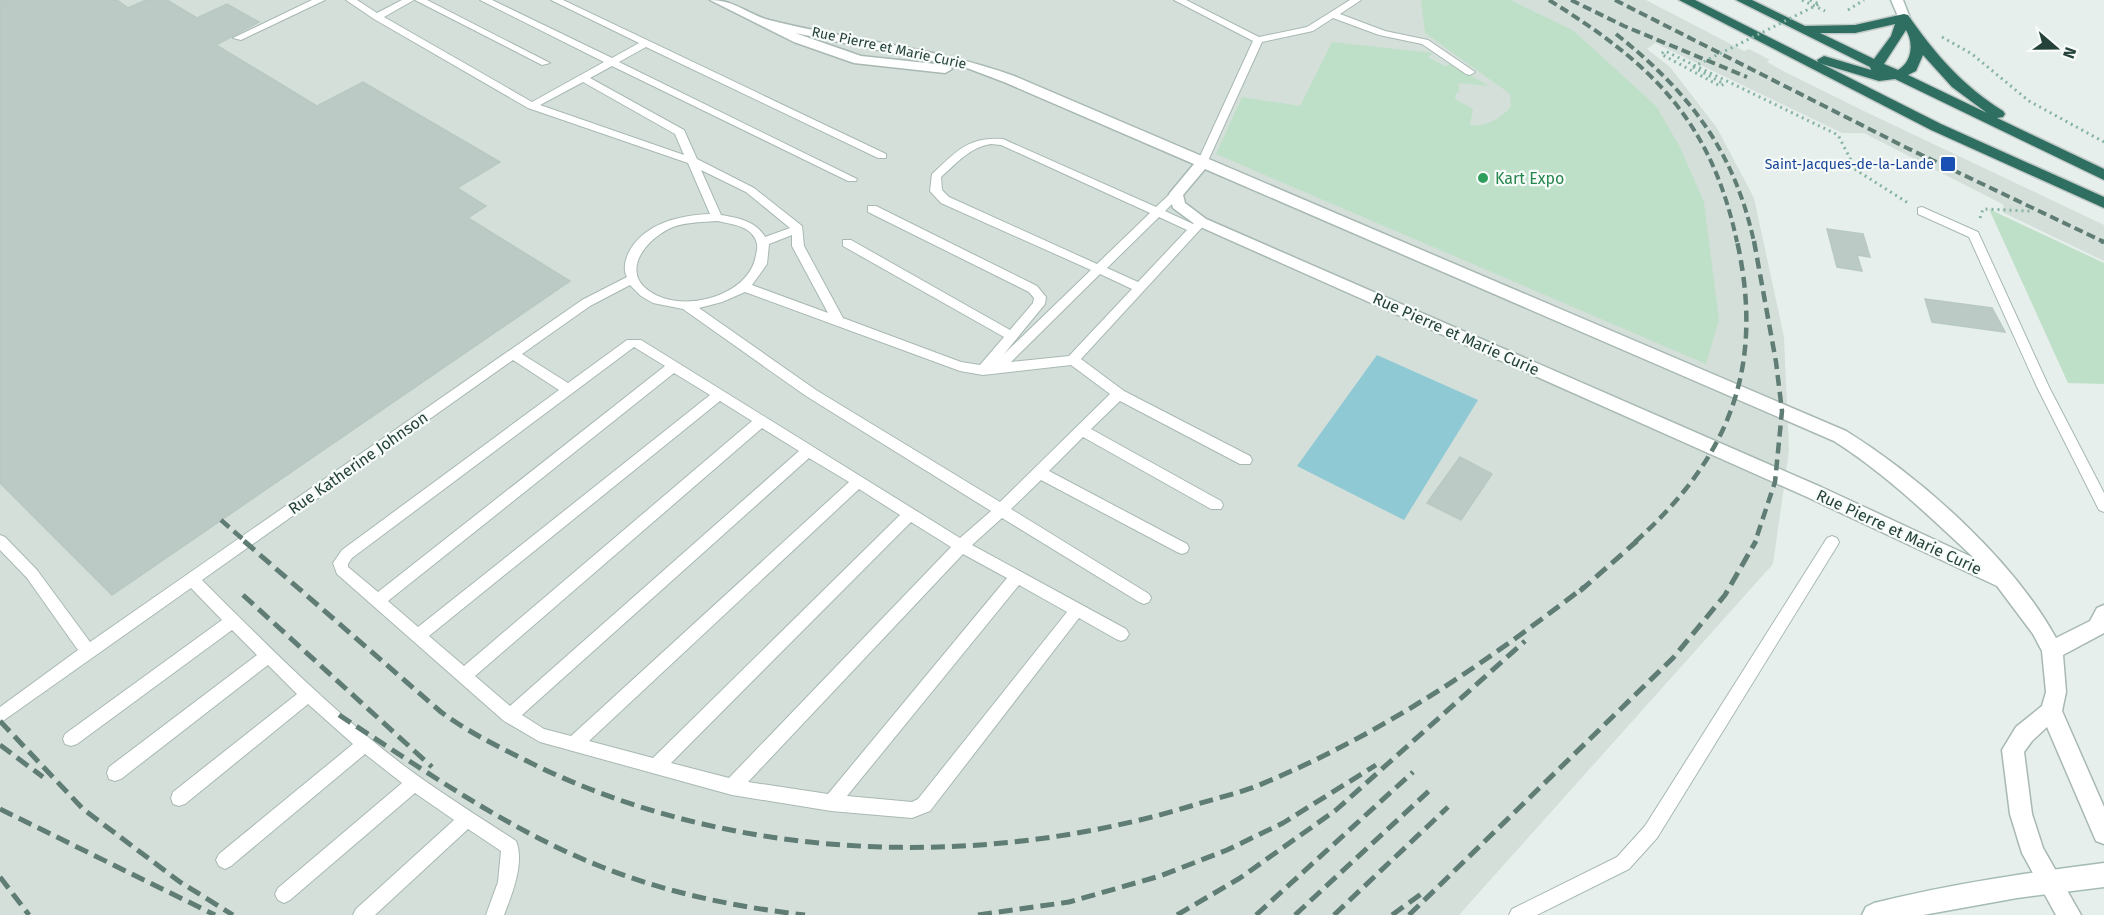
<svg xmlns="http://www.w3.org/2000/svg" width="2104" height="915" font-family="'Fira Sans',sans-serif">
<rect width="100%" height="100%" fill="#e6efeb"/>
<!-- built -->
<path fill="#d4dfda" d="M 0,0 L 1646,0 L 1744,51 L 1749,49 L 1770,60 L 1767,62 L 1783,71 L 1866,112 L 2104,225 L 2104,261 L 2002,212 L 2004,205 L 1864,133 L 1842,133 L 1655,43 L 1647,49 L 1670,67 L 1717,128 L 1754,198 L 1784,337 L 1789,451 L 1773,564 L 1459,915 L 0,915 Z"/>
<!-- green -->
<g fill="#bfe0c8">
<path d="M 1421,0 L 1511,0 L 1574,31 L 1656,106 L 1680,147 L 1704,202 L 1719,320 L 1706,364 L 1216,154 L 1242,97 L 1300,106 L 1332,42 L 1433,53 L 1428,57 L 1445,66 L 1451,64 L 1489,86 L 1459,83 L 1459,93 L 1456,93 L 1455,99 L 1473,109 L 1470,125 C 1486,127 1501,119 1511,106 L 1510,94 L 1425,33 Z"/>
<path d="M 1989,209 L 2104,263 L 2104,384 L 2068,383 Z"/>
</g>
<!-- water -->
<path fill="#8ec9d4" d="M 1377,355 L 1478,400 L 1404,520 L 1297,466 Z"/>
<!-- building -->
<g fill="#bbcac4" stroke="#b8c9c2" stroke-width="1.5">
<path d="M 0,0 L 117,0 L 128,8 L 146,0 L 167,0 L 197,18 L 227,4 L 259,22 L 216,45 L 317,106 L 363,82 L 500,162 L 457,188 L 486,206 L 468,218 L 570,281 L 112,595 L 0,483 Z"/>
<path d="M 1827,229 L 1863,234 L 1870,257 L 1857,255 L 1862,271 L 1837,267 Z"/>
<path d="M 1925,299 L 1992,308 L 2005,332 L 1932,322 Z"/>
<path d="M 1460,457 L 1492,474 L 1461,520 L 1427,503 Z"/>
</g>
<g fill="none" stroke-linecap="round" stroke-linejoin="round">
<defs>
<g id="lane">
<path d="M 312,0 L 325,0 L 241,40 L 233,38 Z"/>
<path d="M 346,0 L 357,0 L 377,13 L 402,0 L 414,0 L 384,17 L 532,102 L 604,62 L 480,0 L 492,0 L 612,58 L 639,43 L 551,0 L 563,0 L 886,154 L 886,158 L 878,158 L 646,47 L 619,62 L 857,179 L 856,181 L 848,181 L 612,66 L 590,78 L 684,130 L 697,159 L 754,188 L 802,226 L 804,246 L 843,318 L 961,362 L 980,365 L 1004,337 L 843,246 L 843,240 L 851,240 L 1010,330 L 1033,303 L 1034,298 L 1029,292 L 868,212 L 868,206 L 876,206 L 1037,286 L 1046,297 L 1045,304 L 1004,354 L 1091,270 L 941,203 L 930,191 L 932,174 C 956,152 968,136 1003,139 L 1156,207 L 1172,192 L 1180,192 L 1180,196 L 1165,211 L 1193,224 L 1201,218 L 1207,222 L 1081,359 L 1124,391 L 1250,456 L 1252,460 L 1250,464 L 1240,464 L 1120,401 L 1091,429 L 1221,501 L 1223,505 L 1221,509 L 1211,509 L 1083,437 L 1049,471 L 1187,544 L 1189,548 L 1187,552 L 1182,554 L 1177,552 L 1041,480 L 1011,509 L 1149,594 L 1151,598 L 1149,602 L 1144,604 L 1139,602 L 1002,518 L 972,545 L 1126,629 L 1129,634 L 1126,639 L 1121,641 L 1116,639 L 1079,618 L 930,811 L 912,818 L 831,811 L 732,795 L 540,742 L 504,721 L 337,574 L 333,563 L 342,550 L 559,390 L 513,360 L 202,580 C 266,644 331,710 403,765 C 439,792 478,816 516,841 C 525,863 512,894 504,915 L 486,915 L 498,882 L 501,851 L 468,829 L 375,915 L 353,915 L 356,909 L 454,820 L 415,793 L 290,900 L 284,903 L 278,900 L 275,894 L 278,888 L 402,783 L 365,754 L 231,866 L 225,869 L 219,866 L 216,860 L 219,854 L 353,744 L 308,704 L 185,804 L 179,806 L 173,804 L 171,798 L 173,792 L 297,694 L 268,665 L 121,779 L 115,781 L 109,779 L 107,773 L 109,767 L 257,655 L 232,630 L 77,744 L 71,746 L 65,744 L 63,739 L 65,734 L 222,620 L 191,588 L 0,723 L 0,707 L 78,650 L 27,578 L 0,550 L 0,535 L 5,537 L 37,570 L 90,642 L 582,300 L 627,277 C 623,269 625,262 628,254 C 642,224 679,215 710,214 L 688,163 L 528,108 L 374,19 ZM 583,82 L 675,134 L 684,155 L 540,105 ZM 991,144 L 1001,145 L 1150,213 L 1097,264 L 949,197 L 942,190 L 941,177 C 957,163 970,147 991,144 ZM 701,170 L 746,192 L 790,228 L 765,237 C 756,221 738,218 721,215 ZM 1159,217 L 1187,230 L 1138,282 L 1107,268 ZM 718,221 C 729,224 744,225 752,234 C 758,241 758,247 756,255 C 750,293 695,309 663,298 C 616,281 639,242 673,227 C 687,222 703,222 718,221 ZM 792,235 L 792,246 L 828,313 L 752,285 L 767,264 L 769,244 ZM 1100,274 L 1132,289 L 1069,356 L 1011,362 ZM 630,285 L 641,296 L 653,303 L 683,309 L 806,396 L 991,511 L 960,538 L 641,340 L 627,340 L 568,383 L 522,354 L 590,306 ZM 745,292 L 960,371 L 983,375 L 1071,365 L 1110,394 L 1000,502 L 816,390 L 699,308 L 722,302 ZM 634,347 L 665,366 L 378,592 L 348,567 L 348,564 L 352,558 ZM 674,373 L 710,395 L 418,627 L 388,601 ZM 720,401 L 752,421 L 464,666 L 429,636 ZM 762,428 L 799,451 L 510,706 L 475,676 ZM 809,458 L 849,482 L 571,736 L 544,729 L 522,715 ZM 859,489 L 900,515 L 653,758 L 589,741 ZM 911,522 L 951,547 L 729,778 L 671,763 ZM 963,554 L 1007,578 L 828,794 L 748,782 ZM 1019,585 L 1067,612 L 918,799 L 912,802 L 847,796 Z"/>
<path d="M 415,0 L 427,0 L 550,63 L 542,65 Z"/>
<path d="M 1174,0 L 1186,0 L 1259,37 L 1307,27 L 1350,0 L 1361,0 L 1340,14 L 1385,31 L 1428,40 L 1475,72 L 1470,75 L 1466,74 L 1422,44 L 1379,35 L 1333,18 L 1313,31 L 1262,42 L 1207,163 L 1202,166 L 1197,163 L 1253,41 Z"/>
<path d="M 1922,207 L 1978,232 L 2049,387 L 2104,493 L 2104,512 L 2099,510 L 2037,387 L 1969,237 L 1918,214 L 1918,208 Z"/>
<path d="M 1832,536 L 1837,538 L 1839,542 L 1837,546 L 1657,838 L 1629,869 L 1537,915 L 1509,915 L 1512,909 L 1617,857 L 1645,826 L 1827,538 Z"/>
</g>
<path id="street" d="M 710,0 C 735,0 747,14 769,20 C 851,41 935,47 1014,76 L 1846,431 C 1922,478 2013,560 2056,638 L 2090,621 L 2097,608 L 2104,605 L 2104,633 L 2063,655 L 2066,692 L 2062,711 L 2104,807 L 2104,844 L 2096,841 L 2047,727 L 2032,741 L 2024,752 L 2032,814 L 2043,848 L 2081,915 L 2056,915 L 2022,853 L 2010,814 L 2002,750 L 2016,727 L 2042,706 L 2046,692 L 2042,651 L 2033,634 L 1997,586 L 1807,497 L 1196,225 L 1173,208 L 1169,194 L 1194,164 L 1004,82 L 967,68 L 795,33 L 861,56 L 945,65 L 952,69 L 945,73 L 854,63 L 794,42 ZM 1205,169 L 1834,441 C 1886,474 1929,516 1974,558 L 1821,487 L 1206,219 L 1185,203 L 1183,195 Z"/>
<g id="secondary">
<path d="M 1891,0 L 1903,0 L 1910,18 L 1908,21 L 1900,21 Z"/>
<path d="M 2104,863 L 2104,887 L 2017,898 L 1923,915 L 1862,915 L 1866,907 L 1874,903 C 1950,884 2026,873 2104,863 Z"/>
</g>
<g id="highway">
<path d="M 1679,0 L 1695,0 L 1941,124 L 2104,197 L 2104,208 L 1931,130 Z"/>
<path d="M 1736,0 L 1752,0 L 1805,26 L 1855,25 L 1904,14 L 1908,15 C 1935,54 1963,86 2003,111 L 2005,114 L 2003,117 L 1997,118 L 2104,169 L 2104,180 L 1895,79 L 1879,81 L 1819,63 L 1817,60 L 1824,56 L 1871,70 L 1870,67 ZM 1895,24 L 1891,36 L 1874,59 L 1820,33 L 1855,33 ZM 1906,30 C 1914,43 1912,62 1898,70 L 1884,64 ZM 1923,55 L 1952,87 L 1987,113 L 1908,75 L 1916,71 Z"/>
</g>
</defs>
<!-- lane casing -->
<use href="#lane" stroke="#a8b8b2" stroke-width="2"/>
<!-- street casing -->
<use href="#street" stroke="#a8b8b2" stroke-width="3"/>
<!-- secondary casing -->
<use href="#secondary" stroke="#a4bbb3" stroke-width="3"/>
<!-- highway casing -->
<use href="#highway" stroke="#c2cac8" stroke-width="3"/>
<!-- path -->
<g stroke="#86b3a5" stroke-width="3" stroke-dasharray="2 4" stroke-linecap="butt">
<path d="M 1802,0 L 1825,11"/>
<path d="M 1810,0 L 1819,4"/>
<path d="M 1848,10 L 1864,0"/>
<path d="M 1942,37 L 1972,54 L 2029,101 L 2104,142"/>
<path d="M 1693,67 L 1724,84 L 1720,86 L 1661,54 L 1665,51 L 1838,135 L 1856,170 L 1908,203"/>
<path d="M 1980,218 L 1983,209 L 2030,211"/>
</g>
<!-- lane -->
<use href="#lane" fill="#fff" fill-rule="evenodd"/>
<!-- street -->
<use href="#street" fill="#fff" fill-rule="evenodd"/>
<!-- secondary -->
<use href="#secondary" fill="#fff" fill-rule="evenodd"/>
<!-- highway -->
<use href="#highway" fill="#2f6f62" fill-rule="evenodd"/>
<!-- rail-far2 -->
<g stroke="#5f7d75" stroke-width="4" stroke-dasharray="9 4.5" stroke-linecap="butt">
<path d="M 1549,0 C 1652,64 1711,120 1737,242"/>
<path d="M 1571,0 L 1624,26 L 1747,77"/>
<path d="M 1615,0 L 1907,148 L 2104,242"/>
<path d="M 1616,34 C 1689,92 1734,150 1754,242"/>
</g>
<!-- rail-far1 -->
<g stroke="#5f7d75" stroke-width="4.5" stroke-dasharray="11 6" stroke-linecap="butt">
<path d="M 1754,241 L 1776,362 L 1782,411 L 1775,482 L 1755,542"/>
<path d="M 2101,241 L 2104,242"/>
<path d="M 221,520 L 246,542"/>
<path d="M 1635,542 C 1730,457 1765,367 1737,241"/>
</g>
<!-- rail -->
<g stroke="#5f7d75" stroke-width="5" stroke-dasharray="14 7" stroke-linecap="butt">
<path d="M 244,541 L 441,712 C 468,732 497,746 527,761 C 728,862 977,871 1191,806 C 1213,799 1236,794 1257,786 C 1380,735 1479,668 1584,587"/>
<path d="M 1580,591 L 1637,541"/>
<path d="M 243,595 L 432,767"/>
<path d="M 339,715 C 424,770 508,830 602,867 C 667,893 736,907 805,915"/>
<path d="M 0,721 L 83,809 L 180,882 L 233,915"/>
<path d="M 0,745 L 43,777"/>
<path d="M 0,809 L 215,915"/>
<path d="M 0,877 L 29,915"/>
<path d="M 978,915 L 1069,902 L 1160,876 L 1227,850 L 1283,823 L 1376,765"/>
<path d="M 1177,915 L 1240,878 L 1336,810 L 1525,641"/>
<path d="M 1256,915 L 1413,772"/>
<path d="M 1295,915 L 1431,789"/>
<path d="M 1334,915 L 1448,807"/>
<path d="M 1392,915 L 1421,894"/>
<path d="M 1409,915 L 1673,658 L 1725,595 L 1756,541"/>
</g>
<!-- path-bridge -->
<path stroke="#86b3a5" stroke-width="3" stroke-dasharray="2 4" stroke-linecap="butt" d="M 1693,67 L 1819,4"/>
</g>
<!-- markers -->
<rect fill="#1a4fb4" stroke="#f7fbf9" stroke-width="2" x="1940" y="156" width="16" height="16" rx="3"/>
<circle fill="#2e9e5b" stroke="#f7fbf9" stroke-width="2" cx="1483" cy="178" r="6"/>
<g text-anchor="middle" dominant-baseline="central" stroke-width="4.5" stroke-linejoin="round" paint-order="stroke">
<!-- far-street labels -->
<g font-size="14" fill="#24423a" stroke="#f7fbf9">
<text transform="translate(889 48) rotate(12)">Rue Pierre et Marie Curie</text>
</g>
<!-- far-transit labels -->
<g font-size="14" fill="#164399" stroke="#f7fbf9" text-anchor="end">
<text x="1934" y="164">Saint-Jacques-de-la-Lande</text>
</g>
<!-- leisure labels -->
<g font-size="16" fill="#27864d" stroke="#f7fbf9" text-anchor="start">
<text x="1495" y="178">Kart Expo</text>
</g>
<!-- street labels -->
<g font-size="16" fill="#24423a" stroke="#f7fbf9">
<text transform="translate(1456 334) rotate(24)">Rue Pierre et Marie Curie</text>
<text transform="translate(358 463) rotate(-35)">Rue Katherine Johnson</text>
<text transform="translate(1899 532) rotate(25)">Rue Pierre et Marie Curie</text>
</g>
</g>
<!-- north arrow -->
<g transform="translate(2056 48) rotate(110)" stroke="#f7fbf9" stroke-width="4.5" paint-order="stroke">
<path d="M0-4.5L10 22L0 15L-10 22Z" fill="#24423a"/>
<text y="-9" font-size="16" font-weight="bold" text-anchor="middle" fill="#24423a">N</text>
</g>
</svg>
